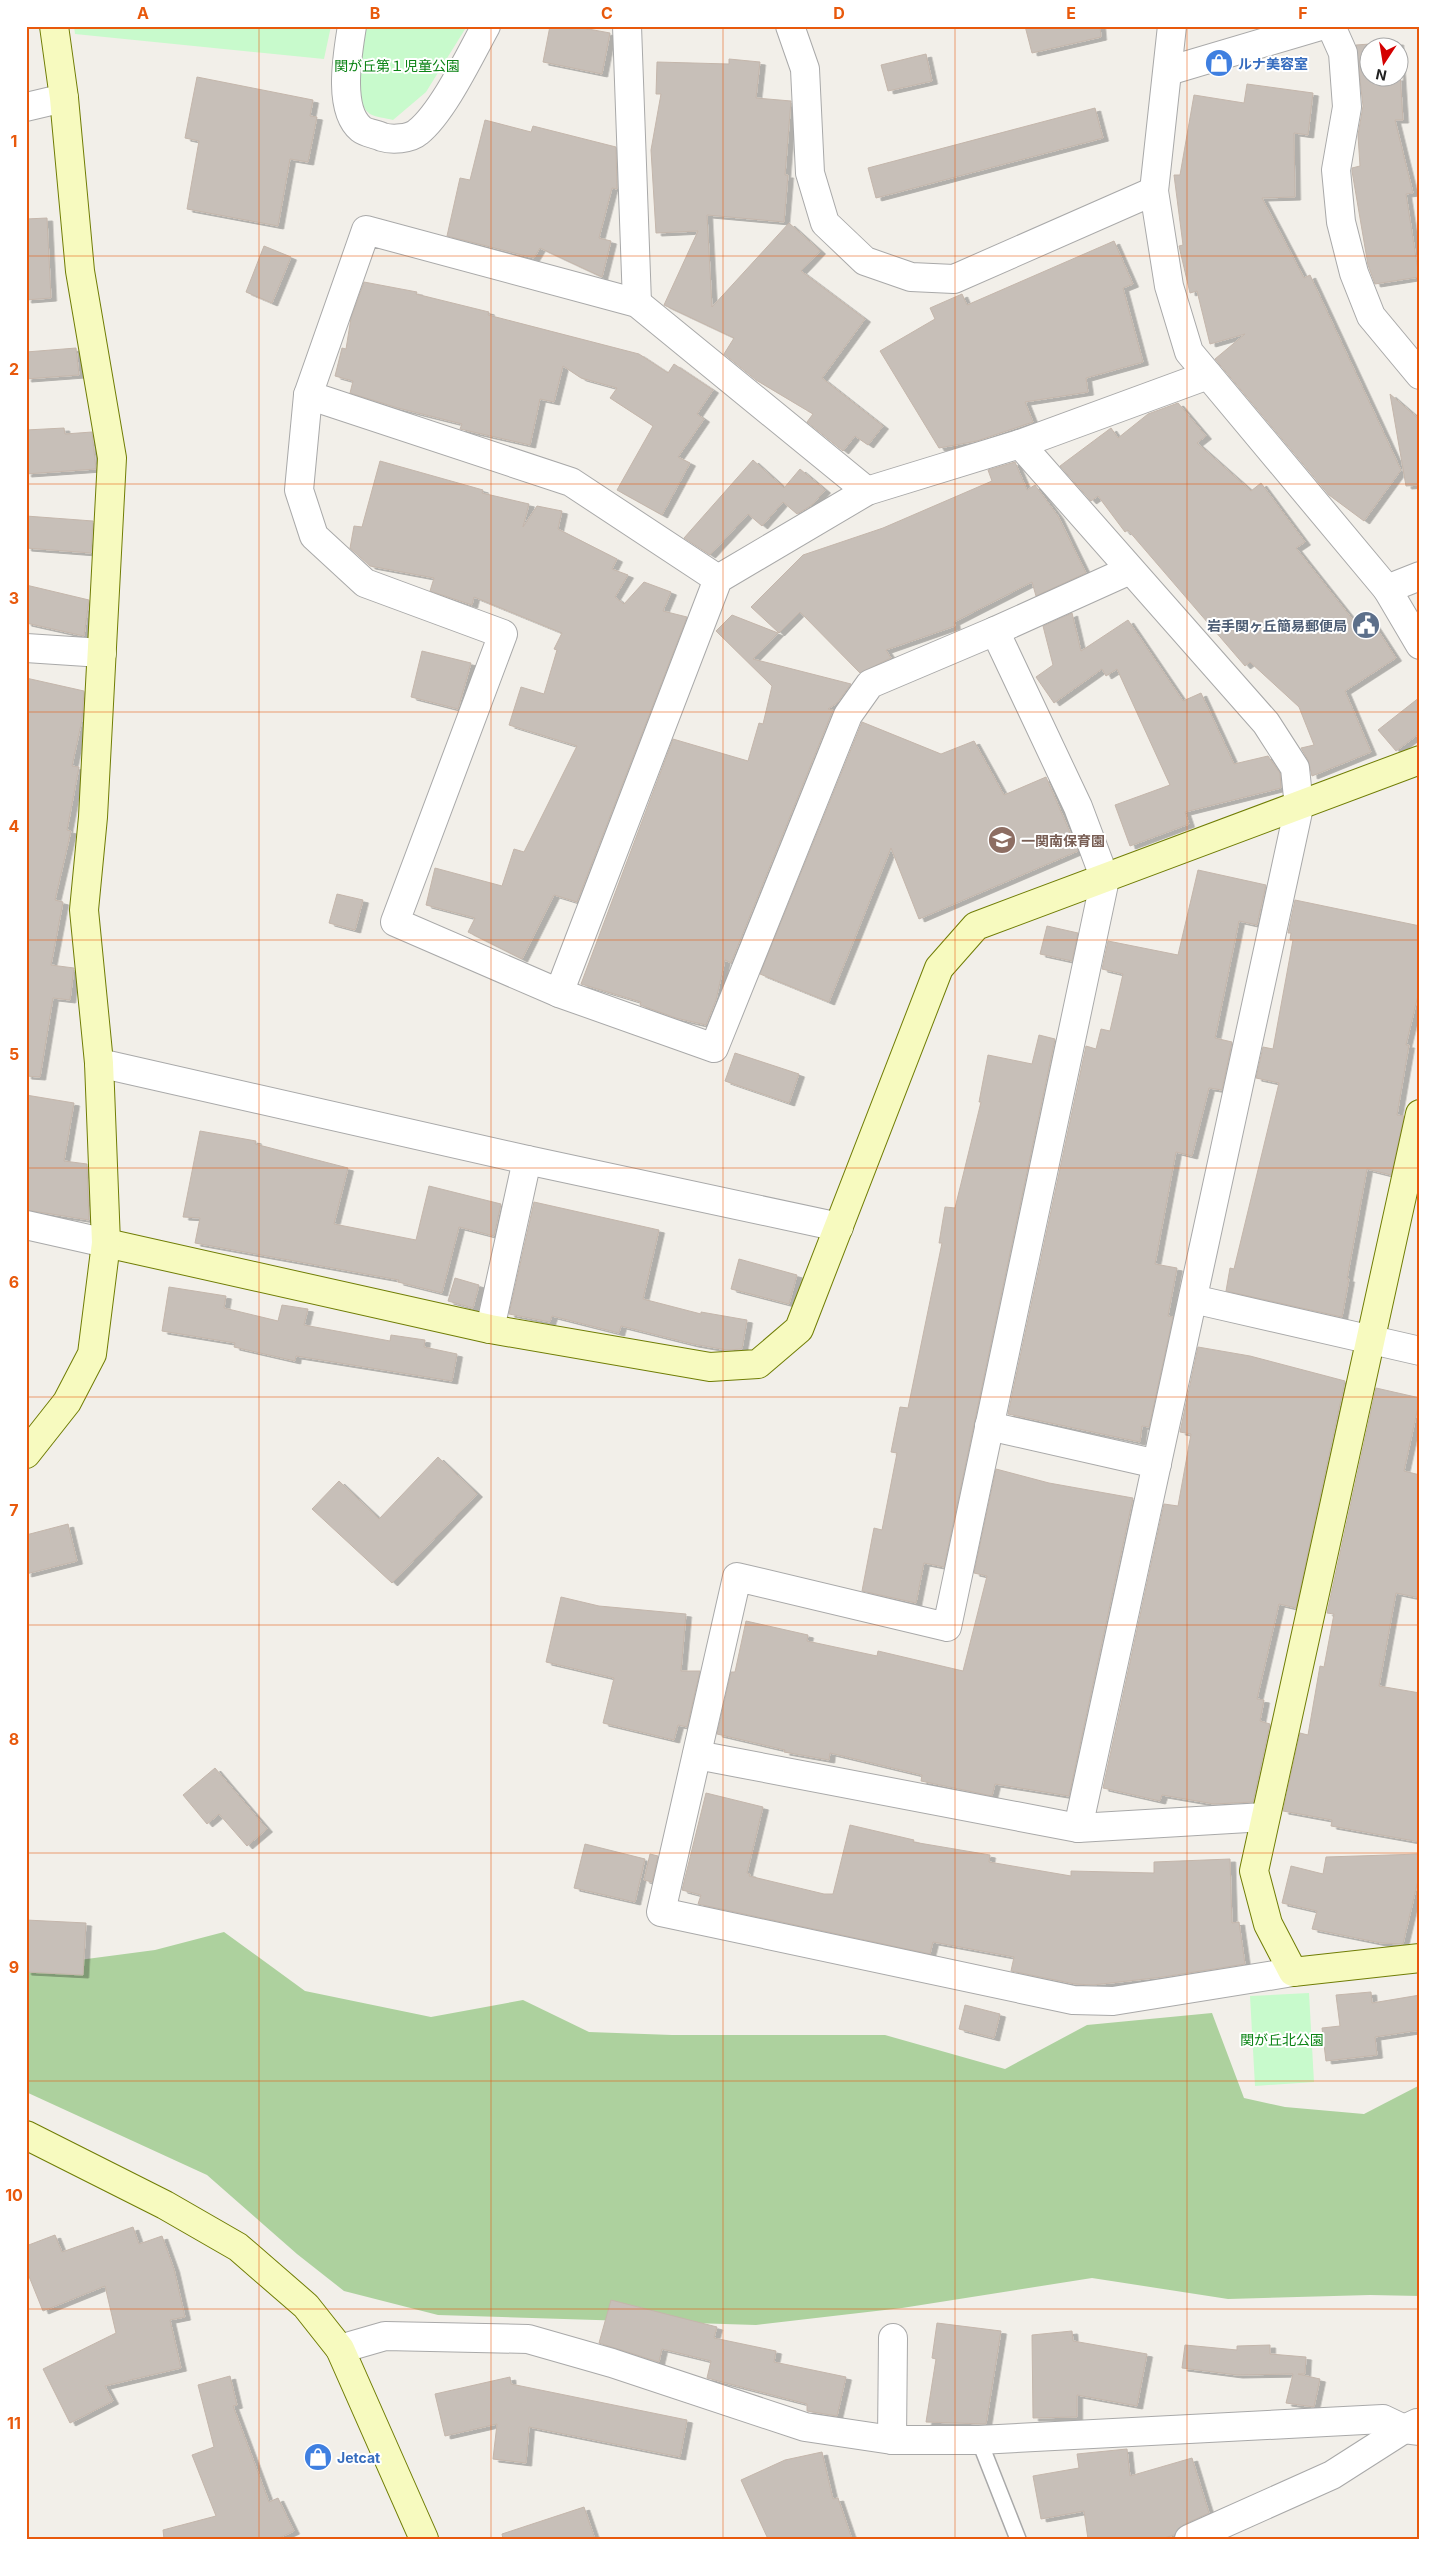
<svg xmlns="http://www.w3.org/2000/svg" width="1446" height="2565" font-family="Inter,'Noto Sans JP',sans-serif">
<defs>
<filter id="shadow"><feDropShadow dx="5.5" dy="3" stdDeviation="0" flood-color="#0004"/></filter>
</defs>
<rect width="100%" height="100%" fill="#f2efe9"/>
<!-- forest -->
<path fill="#add19e" d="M 224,1932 L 305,1991 L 431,2017 L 523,2000 L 589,2032 L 672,2035 L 885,2035 L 1005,2069 L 1087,2025 L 1212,2013 L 1244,2098 L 1285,2107 L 1364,2114 L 1420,2085 L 1420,2296 L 1370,2295 L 1228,2299 L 1092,2278 L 902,2308 L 756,2325 L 438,2315 L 344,2291 L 297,2254 L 207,2175 L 26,2092 L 26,1967 L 155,1950 Z"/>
<!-- park -->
<g fill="#c8facc">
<path d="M 74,26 L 331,26 L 324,59 L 75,34 Z"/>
<path d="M 360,26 L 467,26 L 426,92 L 393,120 C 386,118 375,117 370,114 C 349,98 359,49 360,26 Z"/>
<path d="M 1309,1993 L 1314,2082 L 1255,2086 L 1250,1996 Z"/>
</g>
<!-- building -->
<g fill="#c7bfb8" stroke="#c4b6ab" fill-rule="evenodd" filter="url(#shadow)">
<path d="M 550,26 L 572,26 L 610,33 L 602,74 L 543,62 Z"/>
<path d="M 1025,26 L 1100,26 L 1101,37 L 1032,53 Z"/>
<path d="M 1398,42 L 1403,120 L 1395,120 L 1413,193 L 1406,194 L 1419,277 L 1375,284 L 1368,265 L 1352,171 L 1352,168 L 1360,166 L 1358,135 L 1363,106 L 1356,45 ZM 1368,48 L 1398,48 L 1398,78 L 1368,78 Z"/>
<path d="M 926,54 L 932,81 L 888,91 L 881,65 Z"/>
<path d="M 729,59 L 760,62 L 756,98 L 791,101 L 785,175 L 788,175 L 784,222 L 707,215 L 712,307 L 789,223 L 820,251 L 801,271 L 865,319 L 822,378 L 883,426 L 868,445 L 855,436 L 843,451 L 807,422 L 813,414 L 756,380 L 724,354 L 734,338 L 664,305 L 698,231 L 656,233 L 651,150 L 661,94 L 656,94 L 657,62 L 729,64 Z"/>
<path d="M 197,77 L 313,100 L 310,116 L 317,117 L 308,162 L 290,159 L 278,226 L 187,209 L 199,141 L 185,138 Z"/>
<path d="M 1247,84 L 1313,93 L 1308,135 L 1294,133 L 1295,197 L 1262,198 L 1304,278 L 1310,275 L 1401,470 L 1364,521 L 1329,495 L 1215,359 L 1245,334 L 1210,344 L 1197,291 L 1190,293 L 1179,246 L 1183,245 L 1174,175 L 1180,175 L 1194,95 L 1244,103 Z"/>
<path d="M 1095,108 L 1103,138 L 876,198 L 868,168 Z"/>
<path d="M 485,120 L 531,132 L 533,126 L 616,147 L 617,189 L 612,188 L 599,238 L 611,241 L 602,277 L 540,248 L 534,258 L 447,236 L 460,178 L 470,180 Z"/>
<path d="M 47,218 L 51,298 L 26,300 L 26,219 Z"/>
<path d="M 1114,241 L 1133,284 L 1123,288 L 1143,362 L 1086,378 L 1088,392 L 1025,402 L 1033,422 L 977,441 L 939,448 L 880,351 L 935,319 L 930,308 L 962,294 L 967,305 Z"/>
<path d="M 264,246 L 291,257 L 272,303 L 246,292 Z"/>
<path d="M 364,282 L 417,292 L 416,294 L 489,312 L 488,315 L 639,354 L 668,373 L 674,364 L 713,390 L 697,414 L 704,419 L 678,457 L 690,463 L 662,515 L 617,490 L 653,426 L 610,398 L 617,388 L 581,378 L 563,366 L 554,402 L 540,399 L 530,445 L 460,429 L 462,424 L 398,408 L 350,393 L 353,381 L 335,376 L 342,348 L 346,349 L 351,318 Z"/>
<path d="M 76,348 L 79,375 L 26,379 L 26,352 Z"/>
<path d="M 1390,394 L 1420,420 L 1420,485 L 1406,486 Z"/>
<path d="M 1178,403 L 1206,436 L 1197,443 L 1251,491 L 1261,483 L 1305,542 L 1296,548 L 1353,620 L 1366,612 L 1396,658 L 1345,691 L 1371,752 L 1312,776 L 1308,760 L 1301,748 L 1314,745 L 1299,707 L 1250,662 L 1245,666 L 1128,530 L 1125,532 L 1098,496 L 1091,501 L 1060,466 L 1111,428 L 1118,438 L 1148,414 Z"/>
<path d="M 64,428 L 65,434 L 92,432 L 96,469 L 26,474 L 26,430 Z"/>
<path d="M 753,460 L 784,488 L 800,469 L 825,490 L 812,505 L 797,514 L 783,502 L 762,526 L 748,514 L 710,555 L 684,538 Z"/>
<path d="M 380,461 L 483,490 L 482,493 L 529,504 L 523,527 L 537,506 L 562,511 L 558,529 L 617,559 L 612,569 L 628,575 L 615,597 L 624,604 L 644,582 L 671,592 L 663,611 L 687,617 L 577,902 L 554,895 L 522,959 L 468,932 L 475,918 L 426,905 L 435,868 L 502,886 L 514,849 L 524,852 L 577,746 L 509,725 L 521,687 L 544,694 L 557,650 L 554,649 L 562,633 L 474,597 L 472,605 L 430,591 L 434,578 L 370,566 L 350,548 L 354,526 L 362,527 Z"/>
<path d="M 1015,462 L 1027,490 L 1035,485 L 1058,516 L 1086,573 L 1036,596 L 1032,582 L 954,622 L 955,626 L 886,650 L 891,658 L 860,673 L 800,612 L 779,633 L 751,607 L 803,555 L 883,528 L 992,481 L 988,470 Z"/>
<path d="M 26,516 L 93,521 L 91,553 L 26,548 Z"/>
<path d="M 26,585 L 89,600 L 84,636 L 26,623 Z"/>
<path d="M 1072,613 L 1081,651 L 1128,620 L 1183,701 L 1201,693 L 1234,764 L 1268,756 L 1280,773 L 1281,788 L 1185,812 L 1189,824 L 1130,846 L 1115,805 L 1170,785 L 1117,669 L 1106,676 L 1102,669 L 1054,703 L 1036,677 L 1053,665 L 1043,626 Z"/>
<path d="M 732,615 L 778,633 L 753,659 L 851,684 L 837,703 L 828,709 L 833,710 L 731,963 L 725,960 L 716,1000 L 706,1025 L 676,1018 L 640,1005 L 641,1002 L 581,984 L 673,739 L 748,761 L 759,723 L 763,724 L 772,686 L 716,631 Z"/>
<path d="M 422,651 L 471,663 L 458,709 L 411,697 Z"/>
<path d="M 26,678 L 84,691 L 82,720 L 72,766 L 79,767 L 67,830 L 71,831 L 55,900 L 63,902 L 51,965 L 74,968 L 70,1000 L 53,998 L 40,1077 L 26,1076 Z"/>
<path d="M 1420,697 L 1420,733 L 1396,751 L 1378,730 Z"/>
<path d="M 862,722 L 941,754 L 974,741 L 1004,795 L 1046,777 L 1078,851 L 919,919 L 891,848 L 829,1002 L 760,974 Z"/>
<path d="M 1198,870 L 1266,885 L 1257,925 L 1239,921 L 1215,1038 L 1232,1042 L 1222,1090 L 1209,1088 L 1192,1156 L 1176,1152 L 1155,1264 L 1177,1268 L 1168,1316 L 1173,1317 L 1149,1427 L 1142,1426 L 1140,1442 L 1008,1414 L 1086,1046 L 1096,1049 L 1101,1029 L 1110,1031 L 1123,974 L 1102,969 L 1108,941 L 1178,955 Z"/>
<path d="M 337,894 L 363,900 L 355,930 L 329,923 Z"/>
<path d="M 1295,900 L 1420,926 L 1420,987 L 1406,1045 L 1409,1045 L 1397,1115 L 1404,1116 L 1391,1175 L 1367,1169 L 1347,1279 L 1349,1279 L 1342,1317 L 1226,1291 L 1230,1268 L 1234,1269 L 1279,1083 L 1256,1078 L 1263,1047 L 1273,1049 L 1293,940 L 1290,940 L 1291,933 L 1288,933 Z"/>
<path d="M 1047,926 L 1078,933 L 1072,961 L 1040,954 Z"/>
<path d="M 1039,1035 L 1055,1039 L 944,1567 L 924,1563 L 916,1603 L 862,1591 L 874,1528 L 882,1530 L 897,1453 L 891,1452 L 900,1407 L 908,1408 L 942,1243 L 939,1243 L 945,1207 L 955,1208 L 981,1102 L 979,1102 L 988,1055 L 1032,1064 Z"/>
<path d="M 735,1053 L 799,1074 L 789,1103 L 725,1081 Z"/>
<path d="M 26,1095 L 74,1103 L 64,1161 L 87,1164 L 89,1220 L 26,1210 Z"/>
<path d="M 200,1131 L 256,1141 L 255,1144 L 348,1168 L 334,1224 L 416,1240 L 429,1186 L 501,1204 L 494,1236 L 459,1227 L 442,1293 L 398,1282 L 399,1280 L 195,1243 L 200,1218 L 183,1217 Z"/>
<path d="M 534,1202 L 659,1230 L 643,1299 L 701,1314 L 701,1312 L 747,1320 L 742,1349 L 727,1350 L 693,1344 L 621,1326 L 619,1333 L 552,1316 L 550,1322 L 509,1314 Z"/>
<path d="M 739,1259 L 797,1275 L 789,1304 L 731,1289 Z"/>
<path d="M 455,1278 L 479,1285 L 473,1308 L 448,1301 Z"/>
<path d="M 169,1287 L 226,1296 L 224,1308 L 278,1321 L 282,1305 L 308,1309 L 304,1325 L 390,1341 L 391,1335 L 425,1340 L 424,1347 L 457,1354 L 452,1381 L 296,1356 L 295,1361 L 234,1347 L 235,1343 L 162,1331 Z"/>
<path d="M 1198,1347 L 1250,1356 L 1345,1381 L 1296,1608 L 1279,1604 L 1257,1699 L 1264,1700 L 1260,1721 L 1270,1724 L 1253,1802 L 1214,1804 L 1162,1795 L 1160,1801 L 1103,1788 L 1164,1504 L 1178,1506 L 1191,1434 L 1180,1432 Z"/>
<path d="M 1376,1388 L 1420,1398 L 1404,1471 L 1420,1475 L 1420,1598 L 1396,1593 L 1379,1686 L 1420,1693 L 1420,1842 L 1331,1826 L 1332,1820 L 1283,1811 L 1300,1733 L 1308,1735 L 1320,1666 L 1324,1667 L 1334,1614 L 1327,1613 Z"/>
<path d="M 438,1457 L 477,1494 L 392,1583 L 312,1509 L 339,1481 L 379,1519 Z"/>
<path d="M 996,1469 L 1049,1483 L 1133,1498 L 1069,1796 L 995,1784 L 992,1796 L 921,1781 L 922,1775 L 830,1753 L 829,1760 L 784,1752 L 785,1750 L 717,1734 L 731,1672 L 735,1672 L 746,1621 L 808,1635 L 807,1641 L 877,1656 L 878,1651 L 963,1671 L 987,1576 L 974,1573 Z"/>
<path d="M 68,1524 L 77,1561 L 26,1574 L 26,1535 Z"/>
<path d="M 561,1597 L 599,1606 L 686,1614 L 681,1671 L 700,1671 L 687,1727 L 678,1725 L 674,1740 L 603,1723 L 614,1678 L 546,1662 Z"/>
<path d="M 215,1768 L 267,1829 L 247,1846 L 219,1814 L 207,1824 L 183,1795 Z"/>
<path d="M 706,1793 L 763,1807 L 747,1873 L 750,1874 L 749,1876 L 824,1894 L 833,1894 L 850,1825 L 914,1840 L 913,1842 L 990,1855 L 989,1862 L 1071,1876 L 1071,1871 L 1154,1873 L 1154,1862 L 1230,1859 L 1232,1923 L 1239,1922 L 1245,1964 L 1163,1977 L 1093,1985 L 1075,1984 L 1011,1971 L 1014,1957 L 933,1942 L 930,1954 L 698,1904 L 701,1895 L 682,1890 Z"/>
<path d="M 585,1844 L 645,1859 L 635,1902 L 574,1888 Z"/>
<path d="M 650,1854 L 658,1856 L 652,1882 L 644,1880 Z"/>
<path d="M 1420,1854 L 1420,1872 L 1403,1944 L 1381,1943 L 1312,1929 L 1317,1911 L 1282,1903 L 1291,1866 L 1323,1874 L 1326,1857 Z"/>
<path d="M 26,1920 L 86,1923 L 83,1975 L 26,1972 Z"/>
<path d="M 1371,1992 L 1372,2003 L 1420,1995 L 1420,2030 L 1375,2037 L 1377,2055 L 1326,2061 L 1322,2028 L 1340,2026 L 1336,1995 Z"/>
<path d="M 965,2005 L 1000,2014 L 994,2038 L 959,2029 Z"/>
<path d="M 133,2227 L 139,2244 L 162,2236 L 174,2269 L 185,2317 L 170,2320 L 181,2368 L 105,2386 L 113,2401 L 70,2423 L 43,2369 L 116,2333 L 105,2286 L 43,2311 L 26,2269 L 26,2246 L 55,2235 L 62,2252 Z"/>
<path d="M 611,2300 L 717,2327 L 714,2338 L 776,2351 L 774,2362 L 846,2377 L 837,2416 L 807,2411 L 807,2404 L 707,2378 L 711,2361 L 662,2349 L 659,2362 L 599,2343 Z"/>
<path d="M 937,2323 L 1001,2331 L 986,2424 L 926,2422 L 936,2359 L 932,2358 Z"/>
<path d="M 1072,2331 L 1073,2341 L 1147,2354 L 1137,2406 L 1077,2395 L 1077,2417 L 1033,2418 L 1032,2335 Z"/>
<path d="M 1185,2345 L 1237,2350 L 1237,2346 L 1270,2345 L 1270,2354 L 1306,2357 L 1305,2374 L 1298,2374 L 1320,2379 L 1314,2407 L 1286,2403 L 1293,2374 L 1237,2375 L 1182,2368 Z"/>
<path d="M 230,2376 L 237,2405 L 233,2406 L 269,2502 L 278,2498 L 294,2531 L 277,2539 L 164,2539 L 163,2530 L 216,2516 L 192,2455 L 214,2447 L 198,2385 Z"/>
<path d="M 510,2377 L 511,2384 L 687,2420 L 680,2457 L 529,2427 L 526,2463 L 493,2459 L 497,2424 L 445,2436 L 435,2394 Z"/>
<path d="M 1127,2449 L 1130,2476 L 1192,2458 L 1209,2513 L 1183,2525 L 1174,2535 L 1161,2539 L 1088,2539 L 1084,2511 L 1041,2519 L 1033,2476 L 1079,2468 L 1077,2454 Z"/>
<path d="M 822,2452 L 833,2499 L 838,2498 L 852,2539 L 768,2539 L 741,2480 L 785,2460 Z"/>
<path d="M 584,2507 L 595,2539 L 503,2539 L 502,2534 Z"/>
</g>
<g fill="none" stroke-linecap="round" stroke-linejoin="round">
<defs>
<path id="lane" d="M 979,2440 L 1018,2539"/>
<g id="street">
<path d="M 352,26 C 348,52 337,109 361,129 C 366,133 376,134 382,137 C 392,140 410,139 418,132 C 443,112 470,55 486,26"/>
<path d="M 627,26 L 637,303"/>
<path d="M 790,26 L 805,69 L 810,173 L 825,223 L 865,261 L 911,277 L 954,279 L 1154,191"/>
<path d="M 1172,26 L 1154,191 L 1169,286 L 1189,352 L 1387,589 L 1420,645"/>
<path d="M 1331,26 L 1343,53 L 1347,107 L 1336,170 L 1341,222 L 1354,273 L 1371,316 L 1420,375"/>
<path d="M 1168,71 L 1320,26"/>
<path d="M 26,107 L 64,98"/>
<path d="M 308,395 L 571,482 L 718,579"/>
<path d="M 1020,444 L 1266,723 L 1295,768 L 1299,807 L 1078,1828"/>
<path d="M 867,491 L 637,303 L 366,230 L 308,395 L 299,490 L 314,536 L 365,583 L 503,634 L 395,922 L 559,993 L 714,1048 L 848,715 L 870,684 L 995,631 L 1078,807 L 1105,879 L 947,1627 L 737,1577 L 661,1912 L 1073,2000 L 1113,2001 L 1293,1972"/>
<path d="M 1387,589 L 1420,576"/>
<path d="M 995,631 L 1130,570"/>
<path d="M 26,648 L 102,653"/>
<path d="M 559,993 L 718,579 L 867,491 L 1020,444 L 1208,375"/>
<path d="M 99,1063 L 527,1160 L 839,1227"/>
<path d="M 26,1225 L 106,1243"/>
<path d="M 1193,1299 L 1420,1351"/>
<path d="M 490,1329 L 527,1160"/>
<path d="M 989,1426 L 1157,1464"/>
<path d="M 697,1755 L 1078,1828 L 1265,1817"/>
<path d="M 340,2349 L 385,2336 L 528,2339 L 612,2363 L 805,2427 L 892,2440 L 979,2440 L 1383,2419 L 1404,2429 L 1420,2431"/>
<path d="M 892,2440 L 893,2338"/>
<path d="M 1189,2539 L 1332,2475 L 1404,2429 L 1417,2423"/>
</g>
<g id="secondary">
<path d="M 1420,1114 L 1254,1871 L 1268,1924 L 1293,1972 L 1420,1958"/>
<path d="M 106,1243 L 490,1329 L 710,1367 L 758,1364 L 799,1329 L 939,968 L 976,926 L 1420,760"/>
<path d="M 26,1454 L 67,1402 L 92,1354 L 106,1243 L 99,1063 L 84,910 L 93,817 L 112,458 L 80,271 L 64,98 L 54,26"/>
<path d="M 26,2135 L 165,2205 L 238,2247 L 306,2306 L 340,2349 L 424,2539"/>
</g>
</defs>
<!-- lane casing -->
<use href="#lane" stroke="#a9a9a9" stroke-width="18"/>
<!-- street casing -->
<use href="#street" stroke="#a9a9a9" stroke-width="30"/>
<!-- secondary casing -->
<use href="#secondary" stroke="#707d05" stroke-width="30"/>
<!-- lane -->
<use href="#lane" stroke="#fff" stroke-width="15"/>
<!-- street -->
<use href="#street" stroke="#fff" stroke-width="28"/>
<!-- secondary -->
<use href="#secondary" stroke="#f7fabf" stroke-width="28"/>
</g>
<!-- grid -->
<path fill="none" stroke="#e8590c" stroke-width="1" stroke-opacity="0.55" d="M 259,26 L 259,2539M 491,26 L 491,2539M 723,26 L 723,2539M 955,26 L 955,2539M 1187,26 L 1187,2539M 26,256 L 1420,256M 26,484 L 1420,484M 26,712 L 1420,712M 26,940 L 1420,940M 26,1168 L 1420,1168M 26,1397 L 1420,1397M 26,1625 L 1420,1625M 26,1853 L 1420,1853M 26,2081 L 1420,2081M 26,2309 L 1420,2309"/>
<!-- icons -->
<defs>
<symbol id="shop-disc" viewBox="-11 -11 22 22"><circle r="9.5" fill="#3f7fe0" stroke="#fff"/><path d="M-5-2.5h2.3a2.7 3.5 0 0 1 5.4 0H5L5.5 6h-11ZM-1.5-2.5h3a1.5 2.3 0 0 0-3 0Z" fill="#fff"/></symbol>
<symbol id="civic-disc" viewBox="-11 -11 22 22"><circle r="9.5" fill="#5c6f8a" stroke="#fff"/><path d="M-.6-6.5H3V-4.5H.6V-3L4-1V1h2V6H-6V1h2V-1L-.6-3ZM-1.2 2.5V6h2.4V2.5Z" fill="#fff"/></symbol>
<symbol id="school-disc" viewBox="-11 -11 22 22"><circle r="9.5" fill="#8d6e63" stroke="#fff"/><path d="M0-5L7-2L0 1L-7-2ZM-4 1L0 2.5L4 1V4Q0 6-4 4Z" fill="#fff"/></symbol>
</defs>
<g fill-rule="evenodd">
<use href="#shop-disc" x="1203" y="47" width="32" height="32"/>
<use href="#civic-disc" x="1350" y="609" width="32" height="32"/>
<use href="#school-disc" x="986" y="824" width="32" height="32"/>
<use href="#shop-disc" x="302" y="2441" width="32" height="32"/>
</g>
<g text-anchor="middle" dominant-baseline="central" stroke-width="4" stroke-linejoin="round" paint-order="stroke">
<!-- shop labels -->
<g font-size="14" font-weight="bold" fill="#366cbe" stroke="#fff" text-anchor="start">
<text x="1238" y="63">ルナ美容室</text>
<text x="337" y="2457">Jetcat</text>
</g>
<!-- park labels -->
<g font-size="14" fill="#0c8416" stroke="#fff">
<text x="397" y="65">関が丘第１児童公園</text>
<text x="1282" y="2039">関が丘北公園</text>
</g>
<!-- service labels -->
<g font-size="14" font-weight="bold" fill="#4e5e75" stroke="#fff" text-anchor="end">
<text x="1347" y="625">岩手関ヶ丘簡易郵便局</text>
</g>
<!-- education labels -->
<g font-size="14" font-weight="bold" fill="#785e54" stroke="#fff" text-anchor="start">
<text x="1021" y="840">一関南保育園</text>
</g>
</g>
<!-- border -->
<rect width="1446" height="2565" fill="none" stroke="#ffffff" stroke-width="55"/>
<!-- north arrow -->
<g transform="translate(1384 62) rotate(192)"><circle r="24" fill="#ffffff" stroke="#a7a7a7"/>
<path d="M0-4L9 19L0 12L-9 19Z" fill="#d40000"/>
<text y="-8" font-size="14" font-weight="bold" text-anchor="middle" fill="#222222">N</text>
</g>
<rect x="28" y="28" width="1390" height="2510" fill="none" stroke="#e8590c" stroke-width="2"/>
<g font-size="16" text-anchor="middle" font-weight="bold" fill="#e8590c">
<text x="143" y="19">A</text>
<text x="375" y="19">B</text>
<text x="607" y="19">C</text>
<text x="839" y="19">D</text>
<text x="1071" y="19">E</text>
<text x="1303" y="19">F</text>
<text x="14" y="147">1</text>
<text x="14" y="375">2</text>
<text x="14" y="604">3</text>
<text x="14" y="832">4</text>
<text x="14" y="1060">5</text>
<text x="14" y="1288">6</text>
<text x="14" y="1516">7</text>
<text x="14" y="1745">8</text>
<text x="14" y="1973">9</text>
<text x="14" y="2201">10</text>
<text x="14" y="2429">11</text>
</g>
</svg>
